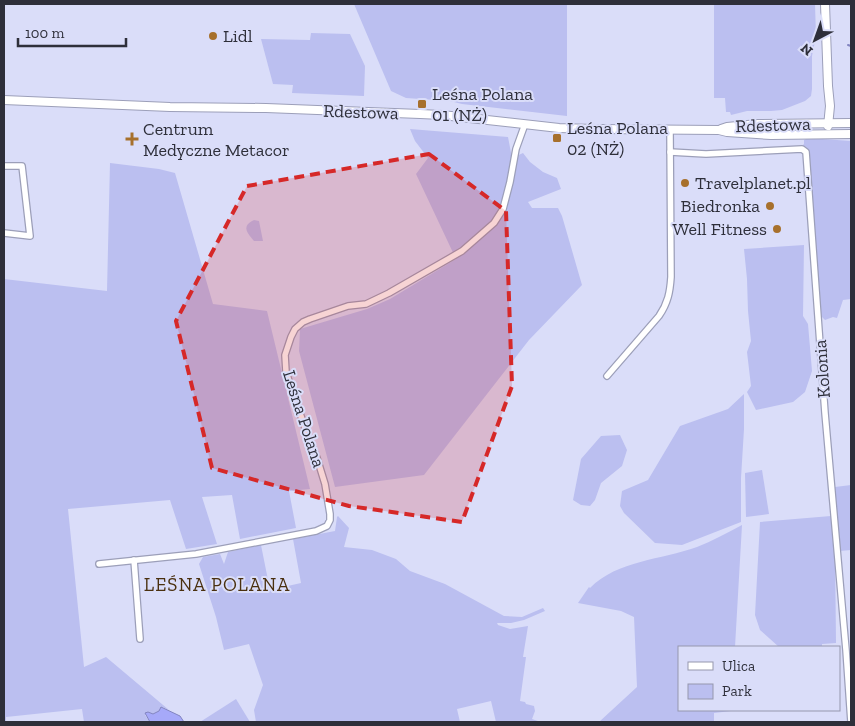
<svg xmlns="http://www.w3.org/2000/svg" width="855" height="726" font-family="'Zilla Slab',serif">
<rect width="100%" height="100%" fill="#daddf9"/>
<!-- green -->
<g fill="#bbbff0">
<path d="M 354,4 L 567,4 L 567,116 L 462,104 L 450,101 L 406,98 L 391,91 Z"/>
<path d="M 714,4 L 815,4 L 816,36 L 812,56 L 812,89 L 811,96 L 805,101 L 782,110 L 771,111 L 747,111 L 731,115 L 730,112 L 726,112 L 725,98 L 714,98 Z"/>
<path d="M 311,33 L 350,34 L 365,66 L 364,96 L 292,93 L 293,85 L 273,84 L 261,39 L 310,40 Z"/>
<path d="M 410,129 L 508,137 L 512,158 L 523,153 L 530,162 L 543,172 L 557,178 L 561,189 L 528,202 L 532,208 L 558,208 L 562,216 L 582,285 L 529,340 L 424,475 L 335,487 L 299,351 L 300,329 L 367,309 L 390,299 L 456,259 L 416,174 L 428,158 L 415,141 Z"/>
<path d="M 808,138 L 851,141 L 851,299 L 843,300 L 837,318 L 833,317 L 825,320 L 821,316 L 809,151 L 806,147 L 803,146 L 803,145 L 804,144 L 804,140 Z"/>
<path d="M 110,163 L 159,169 L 175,173 L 213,304 L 267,311 L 310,489 L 289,491 L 296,528 L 240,539 L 232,495 L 202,497 L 217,544 L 186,549 L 170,500 L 68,509 L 84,667 L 106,657 L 169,710 L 162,707 L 159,711 L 153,714 L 148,712 L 145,715 L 150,722 L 84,722 L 82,709 L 6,717 L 6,722 L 4,722 L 4,279 L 107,291 Z"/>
<path d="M 254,220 L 259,221 L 263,241 L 254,241 C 247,233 241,226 254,220 Z"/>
<path d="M 804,245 L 803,316 L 808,324 L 812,371 L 805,392 L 793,402 L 756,410 L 747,392 L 751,386 L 747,352 L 751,341 L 748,311 L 747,279 L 744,249 Z"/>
<path d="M 744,394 L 744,429 L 741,478 L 741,522 L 682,545 L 655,543 L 624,513 L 620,506 L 622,491 L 648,480 L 680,426 L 728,409 Z"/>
<path d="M 620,435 L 627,450 L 622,466 L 601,483 L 595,500 L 590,506 L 581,505 L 573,500 L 581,459 L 601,436 Z"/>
<path d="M 762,470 L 769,514 L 746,517 L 745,473 Z"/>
<path d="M 851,485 L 851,550 L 839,551 L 835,487 Z"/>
<path d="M 338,516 L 349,528 L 344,547 L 372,550 L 396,559 L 410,571 L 445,584 L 504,616 L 522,617 L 543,608 L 545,611 L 524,620 L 511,623 L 497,623 L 498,625 L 510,629 L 528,626 L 523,657 L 526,657 L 520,701 L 525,702 L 526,704 L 534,706 L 535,711 L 532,719 L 541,722 L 496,722 L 491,701 L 457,709 L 460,722 L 256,722 L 254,710 L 263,685 L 249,644 L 224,650 L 216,617 L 199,564 L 203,557 L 220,554 L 224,564 L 228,552 L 261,545 L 270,590 L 301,583 L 293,539 L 335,531 L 337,517 Z"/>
<path d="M 831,516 L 835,551 L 836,643 L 822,644 L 822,647 L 779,647 L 760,630 L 755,615 L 760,522 Z"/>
<path d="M 742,525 L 735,647 L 679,647 L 679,710 L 731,710 L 731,711 L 714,713 L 714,722 L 599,722 L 637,687 L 634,617 L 621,611 L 578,603 L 589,587 L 590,588 C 618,560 661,560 697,547 C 712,541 727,533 742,525 Z"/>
<path d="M 236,699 L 250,722 L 200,722 Z"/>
</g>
<!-- water -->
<path fill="#a6a9f9" stroke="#8284c0" d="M 161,707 L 180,716 L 184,722 L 150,722 L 145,713 L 148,712 L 153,714 L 159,711 Z"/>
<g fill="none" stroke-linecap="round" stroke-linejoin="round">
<!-- stream -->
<path stroke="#8284c0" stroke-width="2" d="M 848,45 L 851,46"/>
<defs>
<g id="street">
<path d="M 670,152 L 706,154 L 802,149 L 806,152 L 825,413 L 846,650 L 851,722"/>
<path d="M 4,166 L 22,166 L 30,236 L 4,233"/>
<path d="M 607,376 L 659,316 C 668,303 670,292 671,277 L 670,130"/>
<path d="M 134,560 L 140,639"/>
<path d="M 99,564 L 196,554 L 316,531 L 327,526 L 330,520 L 330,514 L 325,484 L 317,458 L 307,434 L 286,372 L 285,355 L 291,337 L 295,329 L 303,322 L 310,319 L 348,306 L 366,304 L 389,293 L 462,251 L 494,223 L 503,209 L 510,182 L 516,149 L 525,124"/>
</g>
<g id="secondary">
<path d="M 825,4 L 828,86 L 830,106 L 828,126"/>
<path d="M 4,100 L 170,107 L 266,108 L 420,114 L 442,115 L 559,128 L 596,129 L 719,130 L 727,132 L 771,135 L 851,134"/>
<path d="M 721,129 L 727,127 L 758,124 L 851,123"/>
</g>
</defs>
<!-- street casing -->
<use href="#street" stroke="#9c9fb9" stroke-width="8"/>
<!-- secondary casing -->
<use href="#secondary" stroke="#9c9fb9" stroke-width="10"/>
<!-- street -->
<use href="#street" stroke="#fff" stroke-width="5.5"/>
<!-- secondary -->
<use href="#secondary" stroke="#fff" stroke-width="8"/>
</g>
<!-- marked area -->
<path fill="#d62828" fill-opacity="0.2" stroke="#d62828" stroke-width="4" stroke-dasharray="10 6" stroke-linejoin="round" d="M 429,154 L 506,211 L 512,386 L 462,522 L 349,506 L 212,468 L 176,321 L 247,186 Z"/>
<!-- markers -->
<g fill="#a7702c" stroke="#daddf9" stroke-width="2">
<circle cx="213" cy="36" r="5"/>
<rect x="417" y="99" width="10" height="10" rx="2.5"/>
<rect x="552" y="133" width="10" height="10" rx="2.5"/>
<path d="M129.5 131.5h5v5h5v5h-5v5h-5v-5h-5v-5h5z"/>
<circle cx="685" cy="183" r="5"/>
<circle cx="770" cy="206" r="5"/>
<circle cx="777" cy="229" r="5"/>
</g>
<g text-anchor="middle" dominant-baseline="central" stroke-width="4" stroke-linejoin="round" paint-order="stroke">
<!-- poi labels -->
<g font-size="18" fill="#2e2f3a" stroke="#daddf9" text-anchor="start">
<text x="223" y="36">Lidl</text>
<text x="432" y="94">Leśna Polana<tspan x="432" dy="21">01 (NŻ)</tspan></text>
<text x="567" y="128">Leśna Polana<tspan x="567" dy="21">02 (NŻ)</tspan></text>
<text x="143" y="129">Centrum<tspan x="143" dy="21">Medyczne Metacor</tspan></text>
<text x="695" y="183">Travelplanet.pl</text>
<text x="760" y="206" text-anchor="end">Biedronka</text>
<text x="767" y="229" text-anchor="end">Well Fitness</text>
</g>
<!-- street labels -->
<g font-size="18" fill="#2e2f3a" stroke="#daddf9">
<text transform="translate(361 112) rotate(2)">Rdestowa</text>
<text transform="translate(773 125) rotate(-2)">Rdestowa</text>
<text transform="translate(822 369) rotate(-94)">Kolonia</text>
<text transform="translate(304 419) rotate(72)">Leśna Polana</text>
</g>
<!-- neighbourhood labels -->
<g font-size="19" letter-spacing="1" fill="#4a300f" stroke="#daddf9">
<text x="217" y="584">LEŚNA POLANA</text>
</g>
</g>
<!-- border -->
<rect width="855" height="726" fill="none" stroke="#2e2f3a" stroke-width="10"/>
<!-- legend -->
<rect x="678" y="646" width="162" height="65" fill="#daddf9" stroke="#9597ad"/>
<rect x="688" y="662" width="25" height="8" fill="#ffffff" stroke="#9597ad"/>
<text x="722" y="671" font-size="15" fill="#2e2f3a">Ulica</text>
<rect x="688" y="684" width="25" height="15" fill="#bbbff0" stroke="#9597ad"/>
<text x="722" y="696" font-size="15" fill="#2e2f3a">Park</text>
<!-- north arrow -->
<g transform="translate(815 40) rotate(221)" stroke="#daddf9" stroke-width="4" paint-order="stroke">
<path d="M0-4L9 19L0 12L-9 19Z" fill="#2e2f3a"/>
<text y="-8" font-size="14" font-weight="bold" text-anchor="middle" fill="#2e2f3a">N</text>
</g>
<!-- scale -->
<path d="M18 38v8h108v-8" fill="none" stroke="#2e2f3a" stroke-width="2.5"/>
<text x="25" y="38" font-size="15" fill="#2e2f3a" stroke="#daddf9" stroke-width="4" paint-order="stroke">100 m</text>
</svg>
